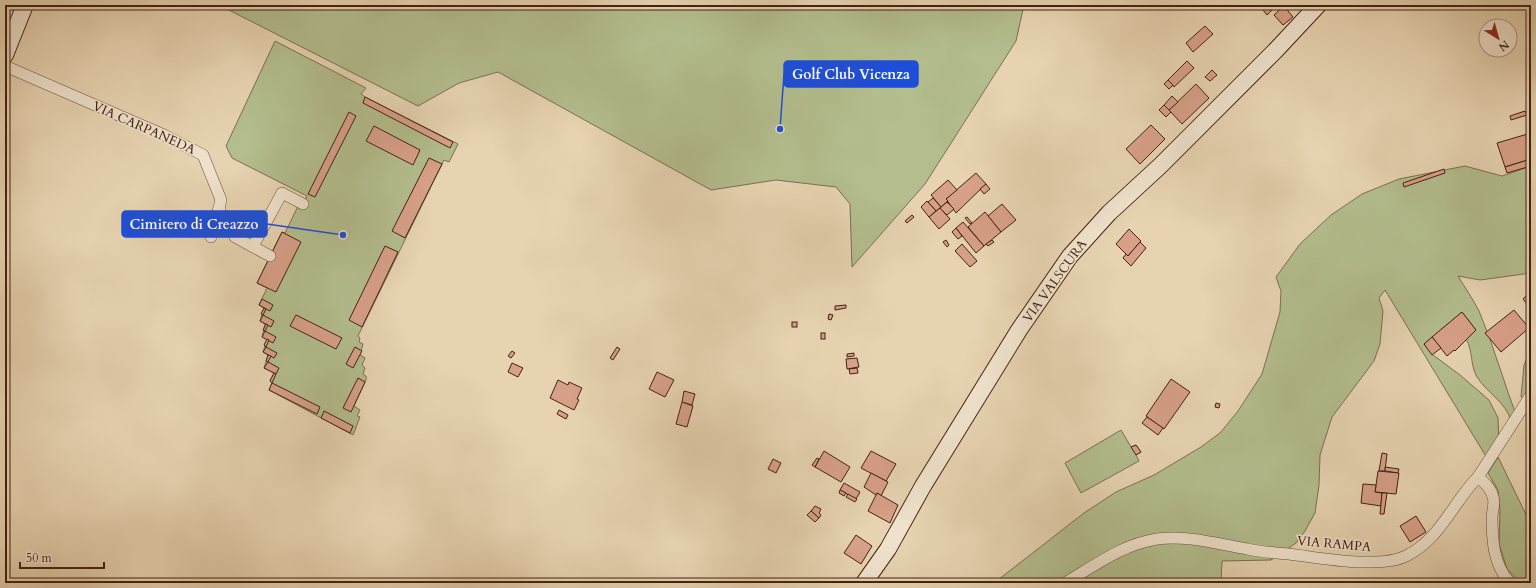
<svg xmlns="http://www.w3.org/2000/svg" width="1536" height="588" font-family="Cardo,serif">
<rect width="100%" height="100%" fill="#e7d3b1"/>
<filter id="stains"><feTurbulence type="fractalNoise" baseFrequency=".005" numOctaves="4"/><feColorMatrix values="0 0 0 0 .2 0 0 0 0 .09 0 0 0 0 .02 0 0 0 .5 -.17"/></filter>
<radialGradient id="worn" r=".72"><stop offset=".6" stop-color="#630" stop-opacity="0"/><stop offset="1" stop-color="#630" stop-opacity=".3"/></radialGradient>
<!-- green -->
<g fill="#b3bd8d" stroke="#7c6f50">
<path d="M 219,5 L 1024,5 L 1016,41 L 925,184 L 852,267 L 850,204 L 836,187 L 776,180 L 711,190 L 498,72 L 459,83 L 418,106 Z"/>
<path d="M 275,41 L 366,88 L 361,94 L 365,97 L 458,144 L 449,162 L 444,160 L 358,336 L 360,338 L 359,342 L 363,344 L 360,355 L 365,358 L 362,365 L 365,368 L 363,374 L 366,376 L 366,380 L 354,406 L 360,410 L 357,416 L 360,417 L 353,435 L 269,390 L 272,383 L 270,381 L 274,373 L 264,368 L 268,355 L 263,352 L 267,339 L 262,337 L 265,324 L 260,321 L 264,308 L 259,305 L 267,288 L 257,283 L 282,232 L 285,233 L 299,204 L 302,206 L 307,196 L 232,158 L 226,146 Z"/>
<path d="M 1465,166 L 1502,176 L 1531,166 L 1531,273 L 1480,280 L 1458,276 C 1465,288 1473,299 1479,311 C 1494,346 1504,384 1518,420 L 1511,421 C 1506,402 1487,393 1477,377 C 1470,365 1473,350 1466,339 L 1476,330 L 1462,312 L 1424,344 L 1433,355 L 1460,375 L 1489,400 L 1498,418 L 1499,447 L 1487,458 L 1385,290 L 1379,298 L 1383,311 L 1380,344 L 1374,361 L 1332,417 L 1320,455 L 1319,485 L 1315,513 L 1305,531 L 1296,543 L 1271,560 L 1222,561 L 1221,583 L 994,583 L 1084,513 L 1116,492 L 1154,475 L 1201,447 L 1220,433 L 1238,411 L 1262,374 L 1280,312 L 1281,291 L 1276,277 L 1300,244 L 1331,215 L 1362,194 L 1399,179 Z"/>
<path d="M 1531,350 L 1531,400 L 1521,397 L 1524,365 Z"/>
<path d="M 1121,430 L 1131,447 L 1136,445 L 1141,452 L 1136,455 L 1139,461 L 1081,493 L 1065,463 Z"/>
<path d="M 1498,457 L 1531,525 L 1531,583 L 1520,583 L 1507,569 L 1499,544 L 1500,511 L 1498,490 L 1488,473 Z"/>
</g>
<!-- building -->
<g fill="#d7a088" stroke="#442113">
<path d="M 1259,5 L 1268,5 L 1272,10 L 1267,15 Z"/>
<path d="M 1284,6 L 1293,17 L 1283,25 L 1274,15 Z"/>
<path d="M 1205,26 L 1213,34 L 1193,52 L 1186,43 Z"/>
<path d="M 1187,61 L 1194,68 L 1174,87 L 1168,80 Z"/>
<path d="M 1212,70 L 1217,75 L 1210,81 L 1205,77 Z"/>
<path d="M 1168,80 L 1173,85 L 1169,89 L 1164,84 Z"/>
<path d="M 1196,84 L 1209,98 L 1182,124 L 1169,110 Z"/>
<path d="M 1172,96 L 1178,102 L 1169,110 L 1164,105 Z"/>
<path d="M 365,97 L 453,142 L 450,148 L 363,103 Z"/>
<path d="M 1164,105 L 1171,112 L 1166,117 L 1159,110 Z"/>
<path d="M 1525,111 L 1527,115 L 1511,120 L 1510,116 Z"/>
<path d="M 349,112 L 356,116 L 315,197 L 308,194 Z"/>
<path d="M 1151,125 L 1165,139 L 1140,164 L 1126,149 Z"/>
<path d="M 374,126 L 420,150 L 413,165 L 366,141 Z"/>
<path d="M 1531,133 L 1531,159 L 1505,167 L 1497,143 Z"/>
<path d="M 429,158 L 442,164 L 405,238 L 392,231 Z"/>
<path d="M 1531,159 L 1531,166 L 1507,173 L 1505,167 Z"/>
<path d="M 1444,169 L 1445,173 L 1404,187 L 1403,183 Z"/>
<path d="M 976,173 L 986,184 L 956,213 L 946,199 Z"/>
<path d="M 948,180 L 957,190 L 946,199 L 948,201 L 941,207 L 931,195 Z"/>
<path d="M 986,184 L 990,189 L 984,194 L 980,189 Z"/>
<path d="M 933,198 L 941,207 L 936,211 L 928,202 Z"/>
<path d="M 927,201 L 936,211 L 929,217 L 921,207 Z"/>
<path d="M 947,202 L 954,209 L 947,215 L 940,208 Z"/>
<path d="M 1002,204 L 1016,220 L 1001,232 L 988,216 Z"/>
<path d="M 940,208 L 950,219 L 939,229 L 929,217 Z"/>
<path d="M 985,212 L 1001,232 L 984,246 L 968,227 Z"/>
<path d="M 912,215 L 914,217 L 907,223 L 905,221 Z"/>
<path d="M 967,217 L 972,223 L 970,224 L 965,218 Z"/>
<path d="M 963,222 L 984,246 L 976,253 L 956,228 Z"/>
<path d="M 956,228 L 962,236 L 958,239 L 952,232 Z"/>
<path d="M 1129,229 L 1141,241 L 1128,256 L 1116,244 Z"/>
<path d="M 282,232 L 301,242 L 276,292 L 257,283 Z"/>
<path d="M 946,240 L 949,245 L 947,247 L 943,242 Z"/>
<path d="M 992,240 L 994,242 L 988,246 L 986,244 Z"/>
<path d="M 1140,242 L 1146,248 L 1131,266 L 1123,258 L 1126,254 L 1128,256 Z"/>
<path d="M 962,244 L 977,261 L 970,267 L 955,251 Z"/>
<path d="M 385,246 L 398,252 L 362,327 L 349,320 Z"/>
<path d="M 1526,296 L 1530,302 L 1527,304 L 1523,299 Z"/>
<path d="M 262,299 L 273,305 L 270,311 L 259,305 Z"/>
<path d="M 846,305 L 846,308 L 835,310 L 835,306 Z"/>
<path d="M 264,308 L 266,309 L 263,315 L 261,314 Z"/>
<path d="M 1514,310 L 1529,328 L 1501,352 L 1485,333 Z"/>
<path d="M 1462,312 L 1476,330 L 1455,351 L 1454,350 L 1447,356 L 1432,337 Z"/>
<path d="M 829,314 L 833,315 L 831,320 L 828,319 Z"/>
<path d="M 263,315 L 274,321 L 271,327 L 260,321 Z"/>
<path d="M 296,315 L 342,338 L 336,349 L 290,326 Z"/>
<rect x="792" y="322" width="5" height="5"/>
<path d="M 266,324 L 268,325 L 265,331 L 263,330 Z"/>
<path d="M 265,331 L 276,337 L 273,343 L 262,337 Z"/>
<rect x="821" y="333" width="4" height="6"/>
<path d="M 1432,337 L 1441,348 L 1432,355 L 1424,344 Z"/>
<path d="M 267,339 L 269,340 L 266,347 L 264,345 Z"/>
<path d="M 266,347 L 277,353 L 274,358 L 263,352 Z"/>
<path d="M 355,347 L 362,351 L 353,368 L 346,364 Z"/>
<path d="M 617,347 L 620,349 L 613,360 L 610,358 Z"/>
<path d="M 512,351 L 515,353 L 511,358 L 508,356 Z"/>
<path d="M 854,353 L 854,356 L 847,357 L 847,354 Z"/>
<path d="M 268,355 L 271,356 L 268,362 L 266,361 Z"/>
<path d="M 857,358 L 859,367 L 847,369 L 846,359 Z"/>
<path d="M 268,362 L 279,368 L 276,374 L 264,368 Z"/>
<path d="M 512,363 L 523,368 L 518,377 L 508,372 Z"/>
<path d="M 857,368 L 858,373 L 850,374 L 849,369 Z"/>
<path d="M 657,372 L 674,380 L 665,397 L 649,389 Z"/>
<path d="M 274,373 L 276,374 L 272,383 L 270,381 Z"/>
<path d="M 358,378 L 365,382 L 351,412 L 343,408 Z"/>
<path d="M 1171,379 L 1190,392 L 1164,429 L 1146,416 Z"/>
<path d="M 558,380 L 568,385 L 569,382 L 582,388 L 577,399 L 579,400 L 574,410 L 550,398 Z"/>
<path d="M 272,383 L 320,407 L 317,414 L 269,390 Z"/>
<path d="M 684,391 L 695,394 L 692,405 L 682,402 Z"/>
<path d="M 682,402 L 693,406 L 687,427 L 676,424 Z"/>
<path d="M 1216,403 L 1220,404 L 1219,408 L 1215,407 Z"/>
<path d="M 559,410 L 568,415 L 566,419 L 557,414 Z"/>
<path d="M 324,411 L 353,426 L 350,433 L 321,418 Z"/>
<path d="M 1147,417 L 1163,428 L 1158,435 L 1142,423 Z"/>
<path d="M 1136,445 L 1141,452 L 1136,455 L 1131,447 Z"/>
<path d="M 824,451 L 850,467 L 841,482 L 815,467 Z"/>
<path d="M 871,451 L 896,464 L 886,481 L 861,468 Z"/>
<path d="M 1382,453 L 1387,454 L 1385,471 L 1379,471 Z"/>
<path d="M 817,458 L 819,459 L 815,467 L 812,465 Z"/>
<path d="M 773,459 L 781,463 L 776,473 L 768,469 Z"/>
<path d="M 1385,467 L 1399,469 L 1398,473 L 1385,471 Z"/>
<path d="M 1378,471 L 1399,473 L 1396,494 L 1375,492 Z"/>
<path d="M 871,473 L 888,482 L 881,496 L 877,493 L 876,495 L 864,487 Z"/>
<path d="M 844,483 L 860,492 L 856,499 L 840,490 Z"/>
<path d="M 1363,484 L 1376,485 L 1375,492 L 1382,493 L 1381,506 L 1361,503 Z"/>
<path d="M 840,490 L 846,493 L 844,496 L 839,493 Z"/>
<path d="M 877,493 L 898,505 L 890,523 L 868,511 Z"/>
<path d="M 1382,493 L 1387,493 L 1384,514 L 1380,514 Z"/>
<path d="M 848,494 L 857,499 L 855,502 L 846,497 Z"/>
<path d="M 815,506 L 821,509 L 819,513 L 821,515 L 819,518 L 811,511 Z"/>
<path d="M 811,511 L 819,518 L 815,522 L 807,515 Z"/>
<path d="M 1416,516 L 1426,532 L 1410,542 L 1400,526 Z"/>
<path d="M 856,535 L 872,546 L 861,564 L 844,553 Z"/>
</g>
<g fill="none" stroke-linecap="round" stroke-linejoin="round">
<defs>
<g id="street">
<path d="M 5,66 L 164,135 L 203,155 L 221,200 L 211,237"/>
<path d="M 220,207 L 220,212 L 235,237 L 270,256"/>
<path d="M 253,246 L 282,193 L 303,204"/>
<path d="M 1478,477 C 1484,482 1491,488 1493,497 C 1495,502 1493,510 1492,515 C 1492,540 1493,564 1510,583"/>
<path d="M 1065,583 C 1094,566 1123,544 1157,539 C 1188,535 1217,544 1247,549 C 1261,552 1275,553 1289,554 C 1312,557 1335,561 1358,562 C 1374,562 1391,563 1406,556 C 1440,540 1453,502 1478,477 L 1531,395"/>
</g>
<g id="secondary">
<path d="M 5,55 L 25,5"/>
<path d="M 864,583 L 888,549 L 923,486 L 1019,330 L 1070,256 L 1109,213 L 1161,165 L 1275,51 L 1318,5"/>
</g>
</defs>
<!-- street casing -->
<use href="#street" stroke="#6d4e3a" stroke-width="12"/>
<!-- secondary casing -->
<use href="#secondary" stroke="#442113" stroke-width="18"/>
<!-- street -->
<use href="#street" stroke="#efe2cc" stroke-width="11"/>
<!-- secondary -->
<use href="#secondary" stroke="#efe2cc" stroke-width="16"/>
</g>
<g text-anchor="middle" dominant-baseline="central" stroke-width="3" stroke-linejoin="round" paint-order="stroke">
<!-- street labels -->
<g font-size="13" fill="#442113" stroke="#efe2cc">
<text transform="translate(144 128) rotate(24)">VIA CARPANEDA</text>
<text transform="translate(1055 281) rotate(-54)">VIA VALSCURA</text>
<text transform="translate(1334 544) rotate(5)">VIA RAMPA</text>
</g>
</g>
<!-- callouts -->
<path fill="none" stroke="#1d4ed8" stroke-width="1.5" d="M780 129L784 74M343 235L267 224"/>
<g fill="#1d4ed8" stroke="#efe2cc" stroke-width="1.5">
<circle cx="780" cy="129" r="4"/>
<circle cx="343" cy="235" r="4"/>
</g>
<g fill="#1d4ed8" stroke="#1d4ed8" stroke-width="1.5">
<rect x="784" y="61" width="134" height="26" rx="4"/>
<rect x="122" y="211" width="145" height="26" rx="4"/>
</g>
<g font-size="14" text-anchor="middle" font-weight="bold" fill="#fff">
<text x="851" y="79">Golf Club Vicenza</text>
<text x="194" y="229">Cimitero di Creazzo</text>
</g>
<!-- margin -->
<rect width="1536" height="588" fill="none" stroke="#e7d3b1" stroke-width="20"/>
<rect x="6" y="6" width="1524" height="576" fill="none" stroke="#442113" stroke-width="2"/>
<rect x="10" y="10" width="1516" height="568" fill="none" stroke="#442113"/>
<!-- north arrow -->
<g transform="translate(1498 38) rotate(143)"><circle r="19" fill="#efe2cc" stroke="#ab9582"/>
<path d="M0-3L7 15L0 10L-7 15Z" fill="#8f2418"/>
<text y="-6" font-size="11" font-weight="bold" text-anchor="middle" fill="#442113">N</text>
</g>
<!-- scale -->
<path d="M20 562v6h84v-6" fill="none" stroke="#442113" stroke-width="2"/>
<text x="26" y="562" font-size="12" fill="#442113" stroke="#efe2cc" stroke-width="3" paint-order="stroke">50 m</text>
<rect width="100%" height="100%" filter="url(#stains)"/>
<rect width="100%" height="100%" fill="url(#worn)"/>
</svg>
